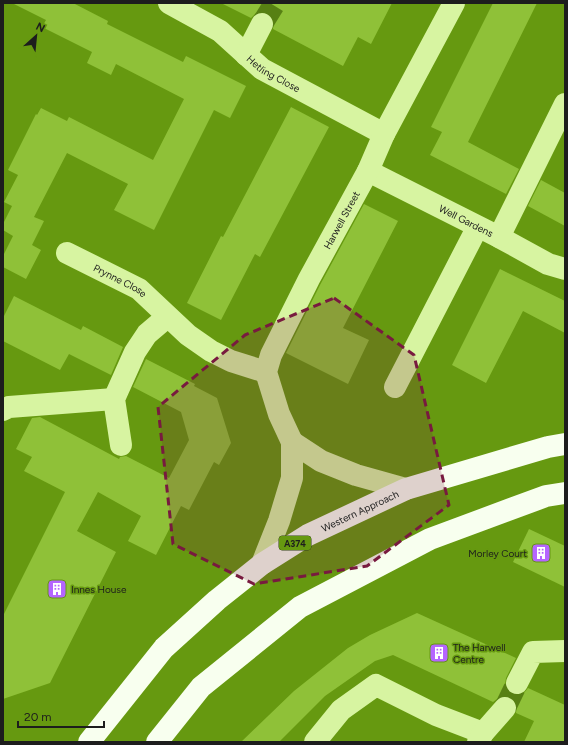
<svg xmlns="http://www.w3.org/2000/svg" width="568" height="745" font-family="Figtree,sans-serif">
<rect width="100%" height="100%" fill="#669910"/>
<!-- building -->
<g fill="#8fc138">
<path d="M 12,3 L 73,3 L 108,21 L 107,24 L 183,62 L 186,56 L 246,86 L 230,118 L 214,110 L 154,230 L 114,210 L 128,184 L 67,153 L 34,217 L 44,221 L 32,245 L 41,250 L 26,279 L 3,267 L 3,256 L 13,236 L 3,230 L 3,224 L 12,206 L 4,202 L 18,175 L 8,170 L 36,114 L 37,115 L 41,108 L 67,121 L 69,117 L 153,160 L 184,99 L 116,64 L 111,75 L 87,63 L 92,52 L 42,27 L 46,20 Z"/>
<path d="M 221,3 L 392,3 L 371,44 L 358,37 L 343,66 L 273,29 L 274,23 L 273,18 L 267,13 L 261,12 L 256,13 L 251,18 Z"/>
<path d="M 493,3 L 537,3 L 468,142 L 519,169 L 506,194 L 430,155 L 442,132 L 431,127 Z"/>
<path d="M 291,107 L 329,127 L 260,257 L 255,254 L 221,320 L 187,303 L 221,236 L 223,237 Z"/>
<path d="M 541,180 L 565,193 L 565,226 L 528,206 Z"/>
<path d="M 364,204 L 398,221 L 343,328 L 369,340 L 348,384 L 286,353 L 320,285 Z"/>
<path d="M 500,269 L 565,301 L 565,333 L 523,311 L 486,383 L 452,365 Z"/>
<path d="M 14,296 L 81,330 L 83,326 L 123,347 L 111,375 L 69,354 L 60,370 L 3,341 L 3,318 Z"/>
<path d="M 146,359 L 195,384 L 194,386 L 217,398 L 231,443 L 219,465 L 214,462 L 189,510 L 181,506 L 156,555 L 128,541 L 141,516 L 98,492 L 77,531 L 116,552 L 50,683 L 3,699 L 3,616 L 65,492 L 24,471 L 32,457 L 16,449 L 32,418 L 40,417 L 119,459 L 120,457 L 126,456 L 169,478 L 189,440 L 181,412 L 133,387 Z"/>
<path d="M 529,529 L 565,546 L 565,587 L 513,562 Z"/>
<path d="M 417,613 L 516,658 L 506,678 L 505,684 L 506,689 L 512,694 L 518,695 L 524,693 L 528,688 L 565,705 L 565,742 L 524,742 L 534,721 L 516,713 L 517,704 L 513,698 L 508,696 L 501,696 L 493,702 L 393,655 L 375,661 L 325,696 L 279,742 L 241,742 L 294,691 L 348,648 L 370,635 Z"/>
</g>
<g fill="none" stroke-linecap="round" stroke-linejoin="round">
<!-- minor-tunnel -->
<g stroke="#578013" stroke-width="22" stroke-dasharray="22 11" stroke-linecap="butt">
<path d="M 262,24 L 275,3"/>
<path d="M 505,708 L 517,683"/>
</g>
<!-- minor -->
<g stroke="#d7f4a1" stroke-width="22">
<path id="s1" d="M 169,3 L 220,31 L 262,69 L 384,134"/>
<path d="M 246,55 L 262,24"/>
<path id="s2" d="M 368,171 L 499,237 L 548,264 L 565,269"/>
<path d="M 499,237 L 565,104"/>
<path id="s3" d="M 67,253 L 139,289 L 188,335 L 211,351 L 231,361 L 266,372"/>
<path d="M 395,387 L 477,228"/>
<path d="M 3,410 L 9,407 L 114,399"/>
<path d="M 292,442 L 321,461 L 356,475 L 406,489"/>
<path d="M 121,445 L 114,399 L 135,352 L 147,334 L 167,317"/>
<path id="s4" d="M 262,564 L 279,521 L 292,478 L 292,442 L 279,414 L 266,372 L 271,355 L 309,279 L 368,171 L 384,134 L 454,3"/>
<path d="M 517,683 L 533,652 L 565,651"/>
<path d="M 315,742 L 341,710 L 376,685 L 436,715 L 483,733"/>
<path d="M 478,742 L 483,733 L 505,708"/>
</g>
<!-- major -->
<g stroke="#f8ffef" stroke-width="22">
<path id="s5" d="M 89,742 L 164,648 L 217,600 L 262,564 L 308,535 L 406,489 L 548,447 L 565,444"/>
<path d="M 157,742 L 201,687 L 300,607 L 430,539 L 546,496 L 565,493"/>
</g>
</g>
<!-- marked area -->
<path fill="#781a3f" fill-opacity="0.2" stroke="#781a3f" stroke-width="3" stroke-dasharray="8 5" stroke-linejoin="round" d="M 334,298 L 414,355 L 449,505 L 367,566 L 254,584 L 173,544 L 158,407 L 245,335 Z"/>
<!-- icons -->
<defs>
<symbol id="building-square" viewBox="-11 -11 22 22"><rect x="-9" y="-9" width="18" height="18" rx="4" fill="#b565ff" stroke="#669910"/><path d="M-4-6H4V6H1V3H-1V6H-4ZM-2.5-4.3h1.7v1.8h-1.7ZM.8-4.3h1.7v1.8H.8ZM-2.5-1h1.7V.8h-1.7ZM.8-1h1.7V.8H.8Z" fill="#fff"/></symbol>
</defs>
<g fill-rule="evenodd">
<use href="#building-square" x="530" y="542" width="22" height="22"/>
<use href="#building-square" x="46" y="578" width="22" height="22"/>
<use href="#building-square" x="428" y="642" width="22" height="22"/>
</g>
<g text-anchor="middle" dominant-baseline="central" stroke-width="3" stroke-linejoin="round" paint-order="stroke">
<!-- shield labels -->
<rect fill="#669910" stroke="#334219" stroke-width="1" x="279" y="536" width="32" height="14" rx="3"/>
<g font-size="9" font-weight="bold" fill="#1d1d1d">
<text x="295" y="543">A374</text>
</g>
<!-- street labels -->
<g font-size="10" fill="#1d1d1d" stroke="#669910">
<text stroke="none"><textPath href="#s1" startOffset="127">Hetling Close</textPath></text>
<text stroke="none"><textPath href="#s4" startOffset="372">Harwell Street</textPath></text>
<text stroke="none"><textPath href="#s2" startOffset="110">Well Gardens</textPath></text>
<text stroke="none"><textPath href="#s3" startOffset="60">Prynne Close</textPath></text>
<text stroke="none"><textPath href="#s5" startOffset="361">Western Approach</textPath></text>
</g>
<!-- poi labels -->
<g font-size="10" fill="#1d1d1d" stroke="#669910" text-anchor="start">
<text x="527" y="553" text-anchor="end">Morley Court</text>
<text x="71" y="589">Innes House</text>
<text x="453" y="647">The Harwell<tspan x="453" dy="12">Centre</tspan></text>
</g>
</g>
<!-- border -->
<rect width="568" height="745" fill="none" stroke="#1d1d1d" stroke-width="8"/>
<!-- north arrow -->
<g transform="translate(36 36) rotate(27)" stroke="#669910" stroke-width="3" paint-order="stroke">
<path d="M0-3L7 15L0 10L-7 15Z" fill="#1d1d1d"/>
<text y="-6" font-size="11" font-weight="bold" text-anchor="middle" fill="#1d1d1d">N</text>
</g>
<!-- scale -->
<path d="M18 721v6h86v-6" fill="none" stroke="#1d1d1d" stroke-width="2"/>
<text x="24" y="721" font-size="12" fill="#1d1d1d" stroke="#669910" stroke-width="3" paint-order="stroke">20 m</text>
</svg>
